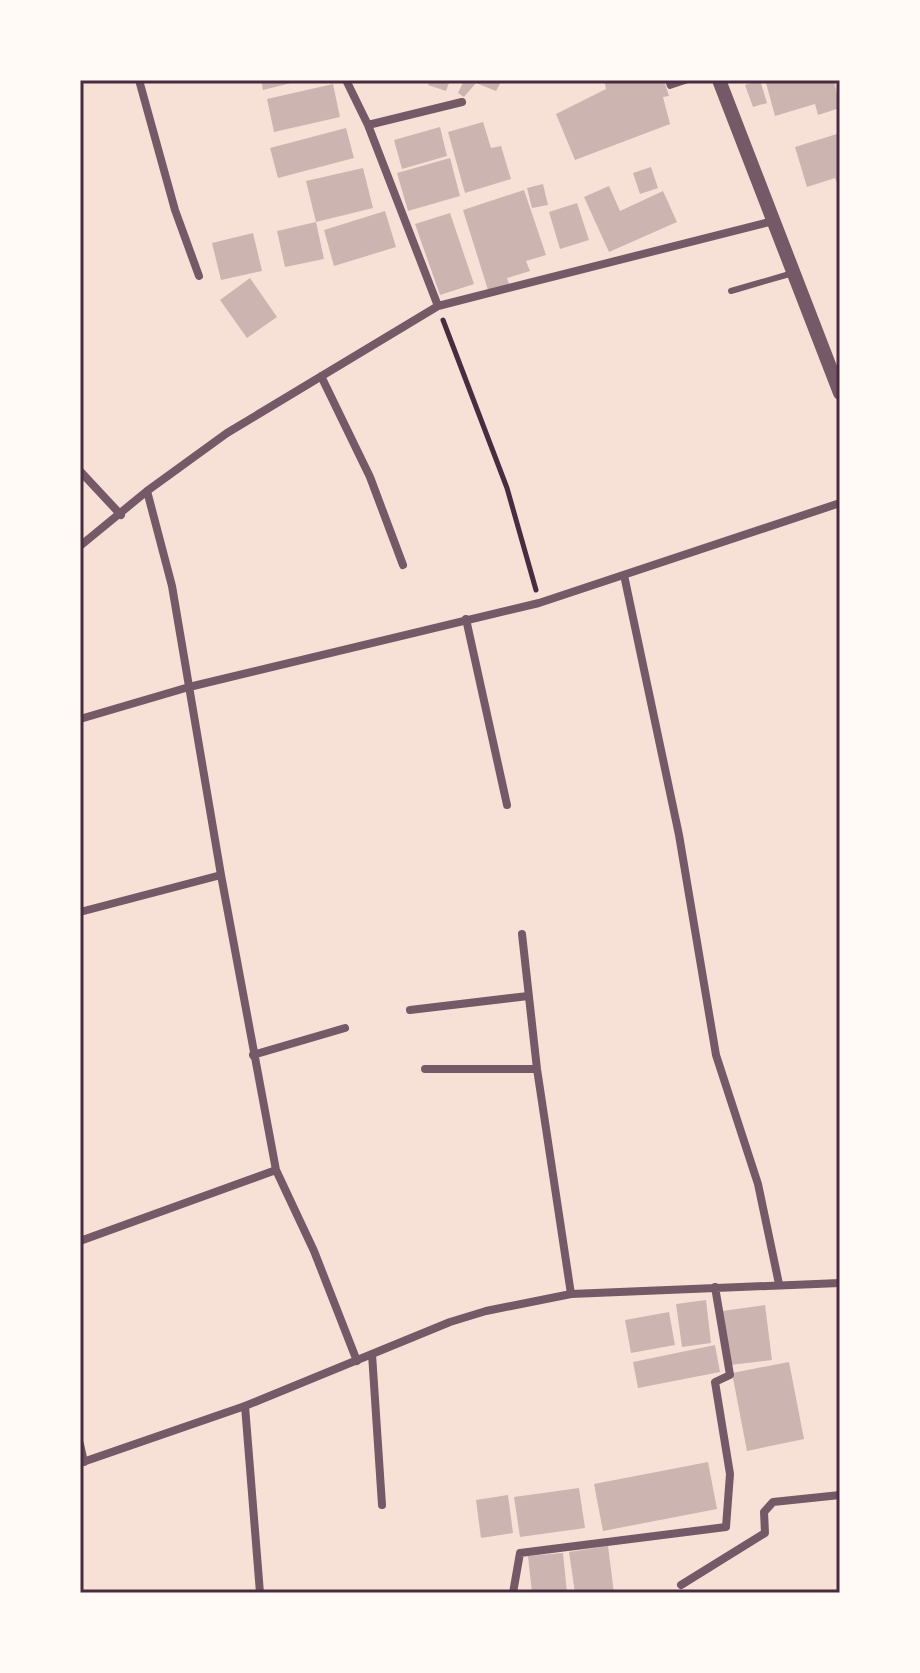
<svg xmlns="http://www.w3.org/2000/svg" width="920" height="1673" viewBox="0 0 920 1673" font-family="Roboto,sans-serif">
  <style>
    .building { fill: #ccb4b1 }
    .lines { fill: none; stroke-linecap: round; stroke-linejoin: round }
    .path { stroke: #4a2c40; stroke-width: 5 }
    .service { stroke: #755966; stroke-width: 6 }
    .minor { stroke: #755966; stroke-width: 8 }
    .tertiary { stroke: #755966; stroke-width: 14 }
    .neatline { fill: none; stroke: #4a2c40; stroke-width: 3 }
  </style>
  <rect width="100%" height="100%" fill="#f7e1d7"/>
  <path class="building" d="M 261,80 L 298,80 L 299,81 L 263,90 Z
    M 430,80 L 450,80 L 446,91 L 428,85 Z
    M 464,80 L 502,80 L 496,91 L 476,83 L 464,97 L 458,93 Z
    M 604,80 L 664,80 L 669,96 L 663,97 L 670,124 L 575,160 L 556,114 L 606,89 Z
    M 760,80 L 767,103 L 753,107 L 745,85 Z
    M 775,80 L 834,80 L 840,108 L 818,115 L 815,104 L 775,116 L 766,83 Z
    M 333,84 L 340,117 L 274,132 L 267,99 Z
    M 483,122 L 491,148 L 501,146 L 511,179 L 465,193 L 448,132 Z
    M 440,127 L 447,156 L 402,169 L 394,140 Z
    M 346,128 L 354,158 L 278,178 L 270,148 Z
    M 840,133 L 840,191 L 835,178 L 807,187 L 795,147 Z
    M 450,158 L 460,196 L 408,211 L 397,173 Z
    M 651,167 L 658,188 L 640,194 L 633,173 Z
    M 363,168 L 373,208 L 316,222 L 306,181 Z
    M 543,184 L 548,205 L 532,208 L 527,188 Z
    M 609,186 L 620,211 L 663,191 L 677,222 L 609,252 L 584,197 Z
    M 524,190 L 546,255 L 526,261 L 530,271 L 507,278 L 509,284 L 488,290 L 463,210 Z
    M 577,203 L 589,240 L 560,249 L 549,212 Z
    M 385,211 L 396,247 L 334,266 L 324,230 Z
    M 450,213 L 474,284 L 440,295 L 415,224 Z
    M 316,222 L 324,259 L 285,267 L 277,231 Z
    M 253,233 L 262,271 L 221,280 L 212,243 Z
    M 250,278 L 277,317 L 247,338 L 220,300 Z
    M 706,1300 L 711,1343 L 682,1347 L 676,1304 Z
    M 765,1305 L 772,1360 L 730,1365 L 722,1311 Z
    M 669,1312 L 675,1345 L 631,1353 L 625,1320 Z
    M 715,1345 L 720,1372 L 638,1388 L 633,1362 Z
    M 789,1362 L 804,1439 L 747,1451 L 732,1373 Z
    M 708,1462 L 717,1509 L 603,1531 L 594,1484 Z
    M 579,1488 L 585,1528 L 520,1537 L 514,1497 Z
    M 508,1495 L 513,1533 L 481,1538 L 476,1500 Z
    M 608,1546 L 614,1593 L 575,1593 L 569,1552 Z
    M 563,1553 L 567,1593 L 532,1593 L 528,1556 Z"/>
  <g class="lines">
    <path class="path" d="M 443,320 L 507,488 L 536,590"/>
    <path class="service" d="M 668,80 L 670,86 L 688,80
      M 731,291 L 793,273"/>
    <path class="minor" d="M 139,80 L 175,210 L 199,276
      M 346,80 L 368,125 L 438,306
      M 368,125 L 462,102
      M 321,376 L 370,477 L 403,565
      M 80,471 L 121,515
      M 147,491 L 172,586 L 221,875 L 276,1170 L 314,1251 L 357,1361
      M 80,546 L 147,491 L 227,433 L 438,306 L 773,221
      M 624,575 L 679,835 L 716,1055 L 758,1184 L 779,1284
      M 466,619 L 507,805
      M 80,719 L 189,687 L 539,603 L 840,503
      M 80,912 L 221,875
      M 522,934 L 537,1069 L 571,1294
      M 410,1010 L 528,996
      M 253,1055 L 345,1028
      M 425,1069 L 537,1069
      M 80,1241 L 276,1170
      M 372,1354 L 382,1505
      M 245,1406 L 260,1593
      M 80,1444 L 84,1462
      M 80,1463 L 245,1406 L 450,1322 L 486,1311 L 571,1294 L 840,1283
      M 681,1585 L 765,1533 L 764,1512 L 773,1502 L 840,1495
      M 513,1593 L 520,1553 L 726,1527 L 730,1474 L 715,1382 L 730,1375 L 715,1287"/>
    <path class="tertiary" d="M 719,80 L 840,393"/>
  </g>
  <rect width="920" height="1673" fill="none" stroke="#fffaf5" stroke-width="164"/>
  <rect x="82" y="82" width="756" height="1509" class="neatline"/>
</svg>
